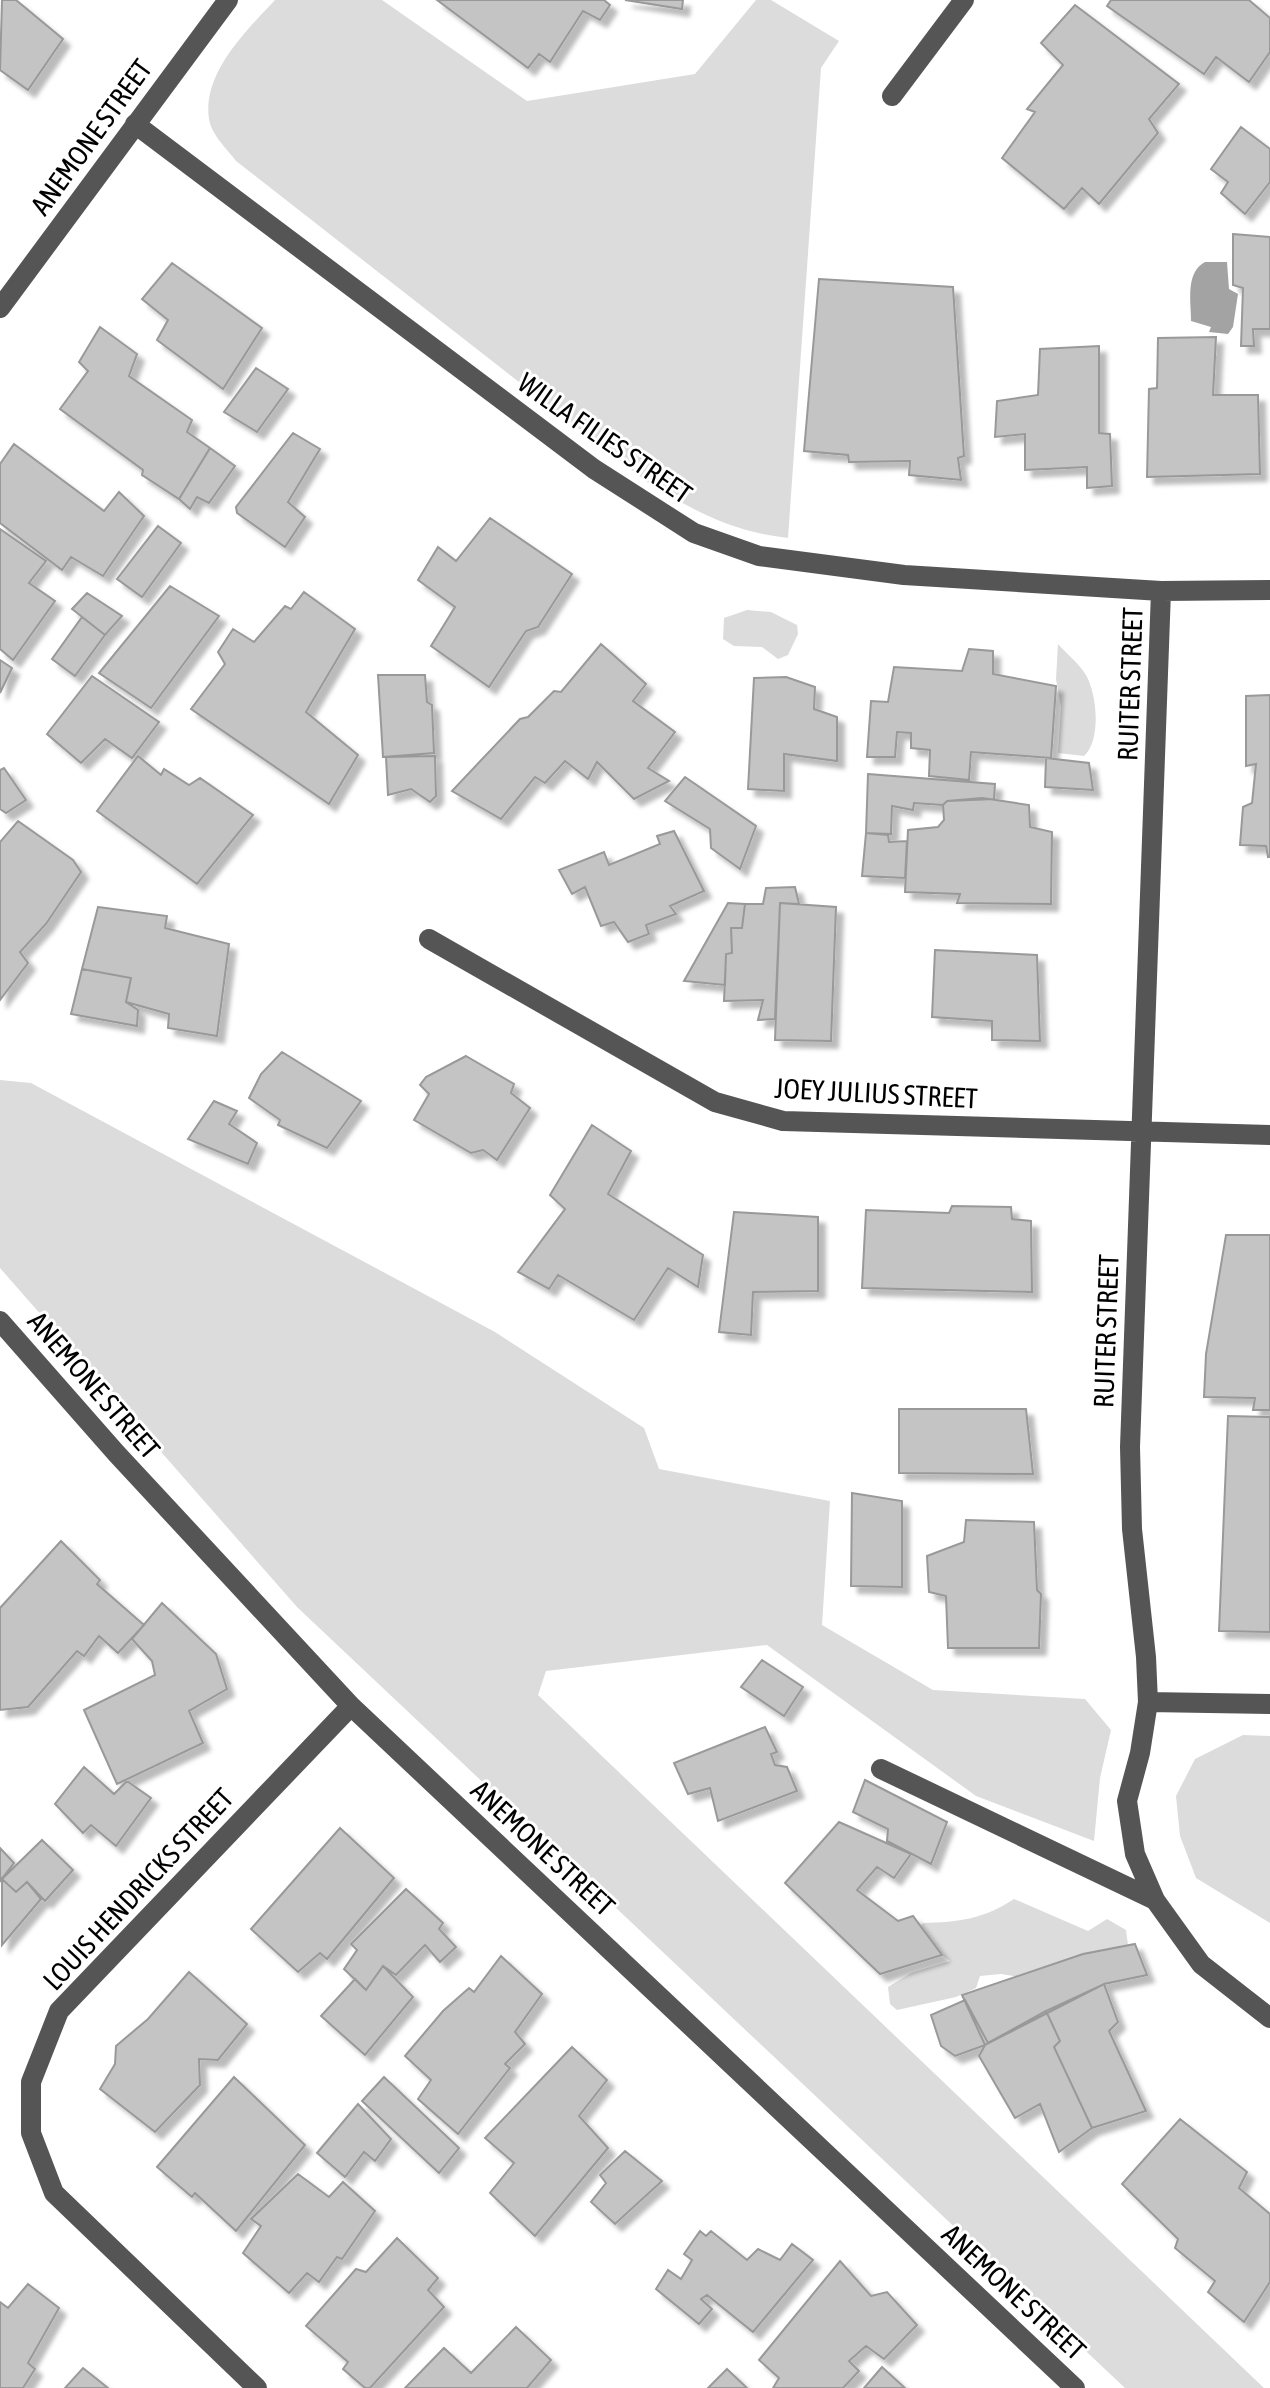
<svg xmlns="http://www.w3.org/2000/svg" width="1270" height="2388" viewBox="0 0 1270 2388" font-family="'Asap Condensed',sans-serif">
  <style>
    .green { fill: #dcdcdc }
    .water { fill: #a3a3a3 }
    .building { fill: #c4c4c4; stroke: #999; stroke-width: 2; filter: url(#shadow) }
    .lines { fill: none; stroke-linecap: round; stroke-linejoin: round }
    .minor { stroke: #555; stroke-width: 20 }
    .labels { text-anchor: middle; stroke-width: 6; stroke-linejoin: round; paint-order: stroke }
    .street-label { font-size: 28px; fill: #000; stroke: #fff }
  </style>
  <defs>
    <filter id="shadow"><feDropShadow dx="7" dy="7" stdDeviation="2" flood-color="#0004"/></filter>
  </defs>
  <rect width="100%" height="100%" fill="#fff"/>
  <path class="green" d="M 275,0 L 382,0 L 527,101 L 695,74 L 756,0 L 771,0 L 839,41 L 821,68 L 788,538 C 730,531 696,512 647,482 L 236,161 C 227,149 211,134 209,119 C 202,73 247,30 275,0 Z
    M 747,610 L 771,612 L 797,625 L 798,634 L 788,655 L 778,659 L 762,647 L 734,646 L 723,639 L 724,618 Z
    M 1058,644 C 1066,653 1077,662 1084,672 C 1097,690 1102,740 1084,756 L 1058,753 L 1061,707 L 1056,679 Z
    M 0,1080 L 31,1083 L 495,1332 L 644,1428 L 659,1469 L 830,1501 L 822,1625 L 933,1690 L 1085,1699 L 1111,1730 L 1100,1778 L 1094,1841 L 976,1796 L 767,1645 L 546,1671 L 538,1695 L 1264,2388 L 1125,2388 L 297,1607 L 0,1268 Z
    M 1243,1735 L 1270,1736 L 1270,1923 L 1196,1878 L 1180,1836 L 1176,1796 L 1195,1759 Z
    M 1014,1899 L 1088,1931 L 1107,1919 L 1126,1930 L 1128,1945 L 1123,1956 L 1082,1954 L 1020,1977 L 1001,1974 L 980,1976 L 976,1988 L 956,1997 L 897,2010 L 890,2004 L 888,1987 L 911,1973 L 950,1961 L 942,1955 L 921,1926 L 923,1923 C 959,1922 984,1919 1014,1899 Z"/>
  <path class="water" d="M 1205,262 L 1227,262 L 1229,289 L 1238,294 L 1233,327 L 1228,334 L 1209,332 L 1211,327 L 1191,321 C 1191,301 1185,273 1205,262 Z"/>
  <path class="building" d="M 2,0 L 16,0 L 63,39 L 28,90 L 0,70 Z
    M 437,0 L 604,0 L 610,5 L 600,20 L 583,11 L 550,62 L 539,54 L 528,68 Z
    M 625,0 L 683,0 L 682,9 Z
    M 1111,0 L 1249,0 L 1270,18 L 1270,52 L 1249,82 L 1216,57 L 1204,74 L 1107,6 Z
    M 1075,5 L 1179,84 L 1149,119 L 1158,133 L 1099,204 L 1082,188 L 1064,209 L 1002,158 L 1035,112 L 1027,109 L 1063,65 L 1041,43 Z
    M 1241,127 L 1270,149 L 1270,182 L 1245,214 L 1221,193 L 1228,182 L 1211,169 Z
    M 1233,234 L 1270,237 L 1270,329 L 1253,329 L 1254,346 L 1241,346 L 1243,288 L 1233,285 Z
    M 172,263 L 262,328 L 223,389 L 157,340 L 168,320 L 142,299 Z
    M 819,279 L 953,287 L 964,456 L 958,458 L 961,480 L 909,475 L 910,461 L 849,462 L 848,455 L 804,451 Z
    M 100,327 L 137,354 L 129,376 L 192,420 L 187,432 L 210,448 L 179,499 L 142,475 L 143,470 L 60,409 L 88,371 L 79,362 Z
    M 1216,337 L 1213,395 L 1258,395 L 1260,474 L 1147,477 L 1149,389 L 1157,388 L 1158,338 Z
    M 1099,346 L 1099,433 L 1110,434 L 1112,486 L 1087,488 L 1087,467 L 1025,470 L 1025,434 L 995,437 L 997,401 L 1038,395 L 1040,349 Z
    M 256,368 L 288,389 L 257,432 L 224,412 Z
    M 293,433 L 320,449 L 288,502 L 305,517 L 285,547 L 237,513 L 236,507 Z
    M 14,444 L 104,511 L 119,492 L 144,516 L 103,576 L 71,557 L 62,570 L 0,523 L 0,464 Z
    M 210,448 L 235,466 L 209,503 L 197,497 L 190,509 L 179,499 Z
    M 490,518 L 572,574 L 538,627 L 526,631 L 489,687 L 431,646 L 455,607 L 418,580 L 438,547 L 456,561 Z
    M 158,526 L 181,543 L 142,597 L 117,579 Z
    M 0,529 L 46,561 L 29,583 L 55,601 L 13,660 L 0,649 Z
    M 170,586 L 219,616 L 151,708 L 99,673 Z
    M 304,592 L 355,629 L 306,712 L 358,755 L 329,804 L 191,709 L 225,664 L 218,652 L 233,629 L 254,642 L 285,606 L 291,609 Z
    M 87,593 L 122,616 L 105,635 L 72,609 Z
    M 82,617 L 105,635 L 75,676 L 52,659 Z
    M 601,644 L 646,684 L 633,701 L 675,732 L 648,768 L 669,781 L 634,799 L 597,762 L 588,779 L 565,761 L 545,783 L 535,777 L 501,819 L 452,791 L 520,719 L 528,717 L 554,691 L 561,692 Z
    M 969,649 L 993,651 L 993,674 L 1056,686 L 1051,758 L 971,752 L 969,780 L 929,776 L 930,750 L 911,748 L 911,733 L 897,732 L 895,757 L 867,757 L 871,701 L 888,702 L 894,667 L 962,671 Z
    M 0,660 L 12,668 L 0,693 Z
    M 378,675 L 425,675 L 427,702 L 432,705 L 434,753 L 383,757 Z
    M 92,676 L 159,722 L 132,758 L 105,739 L 81,763 L 47,734 Z
    M 786,677 L 815,687 L 814,709 L 837,717 L 837,761 L 784,754 L 784,791 L 748,789 L 754,678 Z
    M 1270,695 L 1270,857 L 1268,857 L 1266,846 L 1240,845 L 1243,807 L 1252,803 L 1256,764 L 1246,766 L 1246,696 Z
    M 138,756 L 161,775 L 164,769 L 189,785 L 200,778 L 253,815 L 197,884 L 97,811 Z
    M 435,756 L 436,796 L 430,802 L 411,789 L 388,795 L 386,757 Z
    M 1046,758 L 1089,763 L 1093,790 L 1045,787 Z
    M 4,768 L 26,800 L 6,813 L 0,809 L 0,770 Z
    M 868,774 L 995,784 L 994,799 L 947,801 L 943,805 L 914,803 L 913,810 L 892,806 L 891,834 L 866,833 Z
    M 685,777 L 756,826 L 740,869 L 711,848 L 710,829 L 665,801 Z
    M 982,798 L 1029,805 L 1030,827 L 1052,832 L 1051,904 L 957,903 L 960,894 L 905,892 L 908,830 L 938,827 L 944,820 L 943,805 L 947,801 Z
    M 18,821 L 73,860 L 81,872 L 46,924 L 20,952 L 28,963 L 0,1000 L 0,842 Z
    M 674,831 L 704,891 L 670,906 L 676,914 L 646,925 L 649,934 L 628,942 L 614,922 L 601,926 L 585,887 L 572,894 L 559,870 L 604,852 L 609,865 L 660,844 L 657,836 Z
    M 866,833 L 888,835 L 889,842 L 907,841 L 905,878 L 862,876 Z
    M 795,887 L 799,904 L 780,903 L 775,1019 L 758,1020 L 763,1000 L 724,1001 L 726,954 L 732,953 L 731,928 L 742,928 L 745,904 L 763,904 L 766,888 Z
    M 728,903 L 745,904 L 742,928 L 731,928 L 732,953 L 726,954 L 725,985 L 684,981 Z
    M 780,903 L 836,907 L 831,1041 L 775,1040 Z
    M 98,907 L 167,916 L 165,928 L 229,944 L 217,1036 L 168,1028 L 169,1014 L 126,1002 L 131,978 L 82,969 Z
    M 935,950 L 1037,955 L 1040,1041 L 992,1040 L 992,1021 L 932,1017 Z
    M 82,969 L 131,978 L 126,1002 L 138,1010 L 137,1026 L 71,1014 Z
    M 282,1052 L 361,1101 L 327,1148 L 278,1125 L 280,1120 L 249,1098 L 261,1074 Z
    M 466,1056 L 514,1084 L 511,1093 L 530,1108 L 497,1160 L 483,1150 L 471,1153 L 414,1120 L 429,1094 L 420,1085 L 426,1077 Z
    M 214,1101 L 237,1111 L 229,1124 L 257,1143 L 248,1164 L 188,1139 Z
    M 592,1125 L 631,1151 L 608,1194 L 703,1255 L 698,1287 L 668,1268 L 634,1320 L 558,1275 L 549,1289 L 518,1272 L 565,1209 L 550,1195 Z
    M 952,1206 L 1011,1207 L 1012,1219 L 1031,1221 L 1032,1292 L 862,1288 L 866,1210 L 949,1213 Z
    M 734,1212 L 818,1217 L 818,1291 L 753,1292 L 751,1335 L 719,1332 Z
    M 1226,1235 L 1270,1235 L 1270,1410 L 1253,1410 L 1255,1398 L 1204,1397 L 1206,1354 Z
    M 899,1409 L 1026,1409 L 1033,1474 L 899,1473 Z
    M 1228,1416 L 1270,1417 L 1270,1632 L 1219,1631 Z
    M 852,1493 L 902,1501 L 902,1587 L 851,1586 Z
    M 966,1520 L 1034,1522 L 1037,1590 L 1041,1594 L 1039,1648 L 948,1648 L 946,1596 L 929,1592 L 927,1556 L 964,1542 Z
    M 61,1541 L 100,1580 L 97,1584 L 144,1625 L 118,1653 L 99,1636 L 84,1656 L 77,1651 L 28,1707 L 0,1710 L 0,1608 Z
    M 162,1603 L 216,1654 L 227,1689 L 189,1711 L 203,1743 L 117,1784 L 84,1710 L 155,1675 L 152,1661 L 132,1639 Z
    M 762,1660 L 803,1687 L 784,1716 L 741,1687 Z
    M 765,1727 L 777,1752 L 771,1754 L 775,1765 L 787,1767 L 797,1791 L 718,1821 L 710,1788 L 688,1794 L 674,1763 Z
    M 84,1767 L 114,1794 L 127,1781 L 151,1798 L 116,1846 L 91,1825 L 83,1833 L 55,1804 Z
    M 865,1780 L 947,1822 L 931,1864 L 887,1841 L 888,1829 L 853,1812 Z
    M 839,1822 L 911,1854 L 894,1878 L 877,1867 L 857,1890 L 898,1921 L 913,1916 L 942,1955 L 880,1974 L 785,1883 Z
    M 340,1828 L 394,1878 L 327,1959 L 320,1953 L 298,1972 L 251,1929 Z
    M 42,1840 L 73,1870 L 45,1901 L 27,1882 L 16,1892 L 2,1879 Z
    M 0,1848 L 14,1863 L 0,1881 Z
    M 2,1879 L 16,1892 L 27,1882 L 41,1899 L 2,1945 Z
    M 406,1889 L 443,1923 L 439,1929 L 456,1947 L 440,1962 L 425,1945 L 396,1975 L 383,1966 L 366,1990 L 344,1969 L 357,1950 L 351,1944 Z
    M 1135,1944 L 1147,1975 L 1104,1984 L 985,2045 L 962,1995 L 1083,1954 Z
    M 501,1956 L 542,1994 L 515,2032 L 525,2044 L 505,2064 L 510,2068 L 458,2134 L 418,2099 L 431,2080 L 405,2056 L 443,2011 L 469,1988 L 474,1992 Z
    M 383,1966 L 413,1997 L 365,2055 L 321,2016 L 355,1979 L 366,1990 Z
    M 189,1972 L 247,2024 L 218,2060 L 199,2059 L 200,2085 L 155,2132 L 100,2089 L 115,2064 L 116,2046 L 148,2019 Z
    M 1104,1984 L 1118,2022 L 1109,2031 L 1146,2111 L 1092,2128 L 1054,2047 L 1060,2041 L 1046,2011 Z
    M 965,2000 L 988,2043 L 1046,2011 L 1060,2041 L 1054,2047 L 1092,2128 L 1059,2152 L 1040,2104 L 1015,2118 L 979,2056 L 985,2045 L 955,2056 L 941,2046 L 931,2015 Z
    M 572,2047 L 607,2080 L 579,2116 L 608,2148 L 535,2236 L 490,2193 L 514,2163 L 485,2138 Z
    M 234,2077 L 305,2145 L 236,2231 L 195,2193 L 192,2197 L 157,2167 Z
    M 384,2077 L 459,2148 L 439,2173 L 362,2101 Z
    M 358,2104 L 391,2139 L 375,2161 L 364,2152 L 345,2177 L 317,2153 Z
    M 1180,2119 L 1247,2172 L 1239,2188 L 1270,2214 L 1270,2282 L 1244,2322 L 1208,2292 L 1215,2281 L 1175,2248 L 1178,2239 L 1122,2184 Z
    M 625,2151 L 662,2181 L 615,2224 L 591,2202 L 606,2183 L 600,2175 Z
    M 298,2174 L 329,2197 L 343,2182 L 375,2211 L 342,2259 L 337,2257 L 319,2282 L 307,2273 L 289,2293 L 243,2253 L 261,2226 L 251,2219 Z
    M 700,2231 L 706,2236 L 711,2231 L 747,2260 L 758,2249 L 780,2260 L 792,2244 L 813,2260 L 753,2332 L 707,2295 L 701,2299 L 712,2309 L 699,2324 L 656,2289 L 668,2270 L 681,2279 L 692,2260 L 684,2254 Z
    M 397,2238 L 438,2278 L 428,2290 L 444,2307 L 370,2388 L 365,2388 L 343,2369 L 348,2362 L 306,2326 L 356,2269 L 366,2272 Z
    M 840,2261 L 871,2296 L 887,2292 L 917,2325 L 884,2359 L 866,2346 L 849,2361 L 859,2371 L 843,2388 L 773,2388 L 779,2378 L 759,2360 Z
    M 28,2284 L 59,2308 L 28,2363 L 35,2369 L 23,2388 L 0,2388 L 0,2302 L 8,2308 Z
    M 516,2327 L 551,2360 L 527,2388 L 405,2388 L 444,2348 L 471,2373 Z
    M 882,2367 L 905,2388 L 864,2388 Z
    M 83,2368 L 108,2388 L 65,2388 Z
    M 727,2369 L 747,2388 L 708,2388 Z"/>
  <g class="lines">
    <path class="minor" d="M 892,96 L 964,0
      M 135,124 L 594,469 L 694,533 L 759,556 L 904,575 L 1161,591 L 1270,590
      M 0,308 L 228,0
      M 1161,591 L 1130,1447 L 1132,1529 L 1146,1657 L 1148,1702 L 1140,1753 L 1127,1801 L 1135,1854 L 1155,1900 L 1201,1964 L 1270,2018
      M 429,939 L 715,1102 L 783,1121 L 1270,1135
      M 0,1321 L 116,1453 L 351,1706 L 1075,2388
      M 1148,1702 L 1270,1704
      M 881,1769 L 1155,1900
      M 257,2388 L 54,2193 L 31,2133 L 31,2082 L 59,2011 L 351,1706"/>
  </g>
  <g class="labels">
    <g class="street-label">
      <text transform="translate(91 137) rotate(-54)" y="10">ANEMONE STREET</text>
      <text transform="translate(605 438) rotate(35)" y="10">WILLA FILIES STREET</text>
      <text transform="translate(1130 684) rotate(-88)" y="10">RUITER STREET</text>
      <text transform="translate(876 1093) rotate(3)" y="10">JOEY JULIUS STREET</text>
      <text transform="translate(1106 1331) rotate(-88)" y="10">RUITER STREET</text>
      <text transform="translate(94 1385) rotate(49)" y="10">ANEMONE STREET</text>
      <text transform="translate(543 1848) rotate(43)" y="10">ANEMONE STREET</text>
      <text transform="translate(138 1889) rotate(-47)" y="10">LOUIS HENDRICKS STREET</text>
      <text transform="translate(1014 2292) rotate(43)" y="10">ANEMONE STREET</text>
    </g>
  </g>
</svg>
